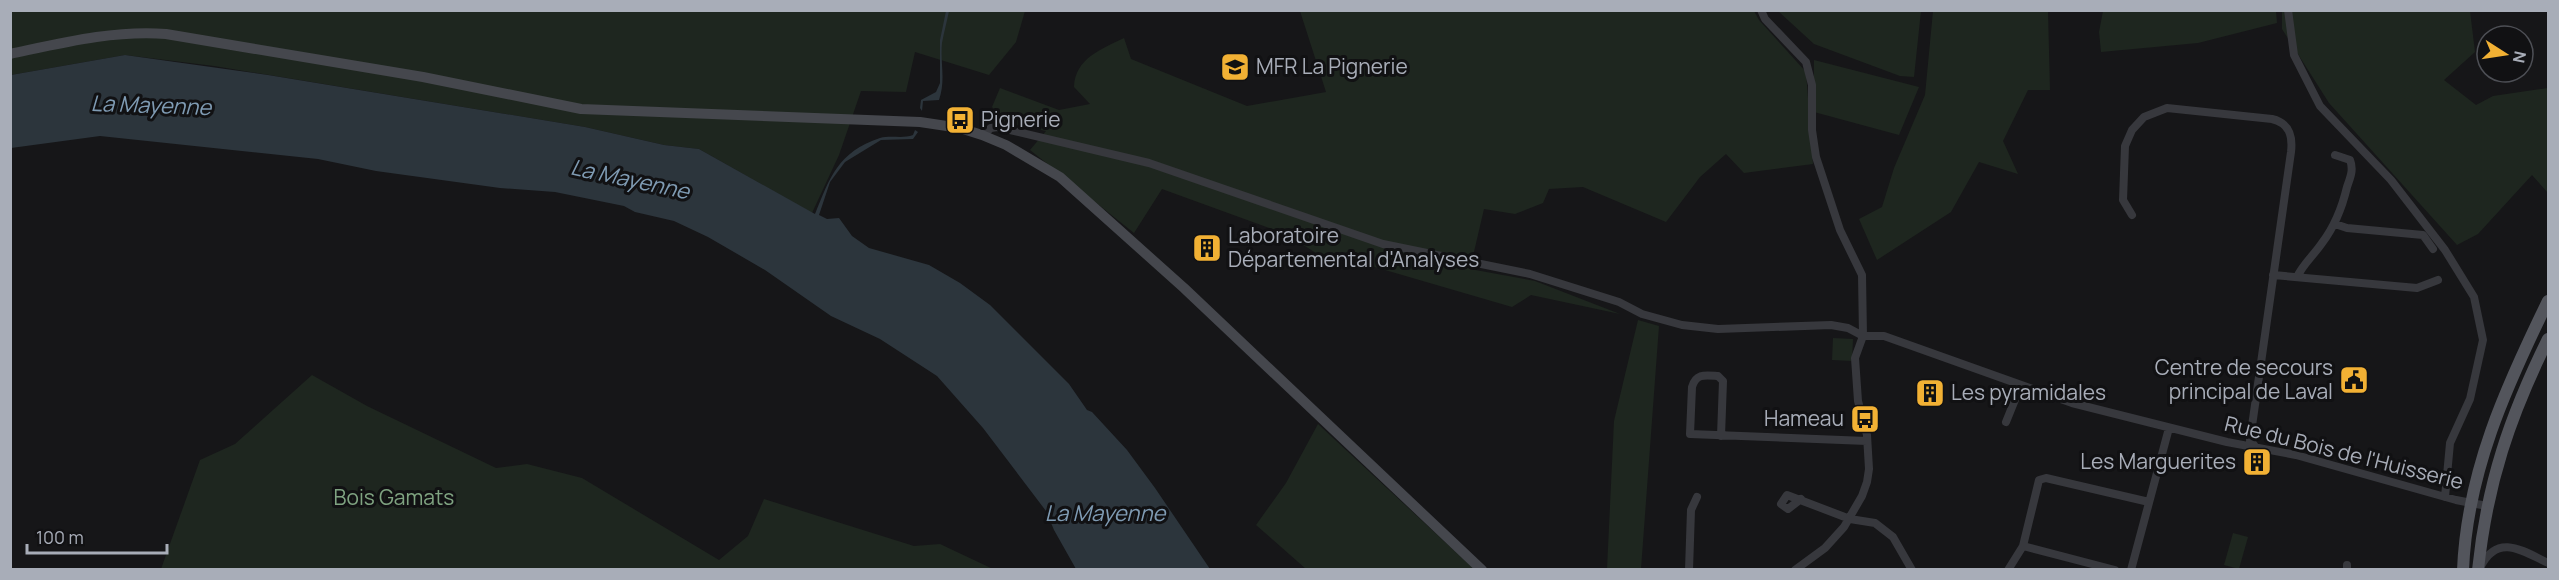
<svg xmlns="http://www.w3.org/2000/svg" width="2559" height="580" viewBox="0 0 2559 580" font-family="Manrope,sans-serif">
  <style>
    .green { fill: #1e261f }
    .water { fill: #2c353c }
    .lines { fill: none; stroke-linecap: round; stroke-linejoin: round }
    .minor { stroke: #37383d; stroke-width: 8 }
    .secondary { stroke: #45474d; stroke-width: 10 }
    .primary { stroke: #53555c; stroke-width: 12 }
    .labels { text-anchor: middle; stroke-width: 6; stroke-linejoin: round; paint-order: stroke }
    .poi-label { font-size: 21px; fill: #a8adb8; stroke: #111113; text-anchor: start }
    .street-label { font-size: 21px; fill: #a8adb8; stroke: #111113 }
    .park-label { font-size: 21px; fill: #7fa381; stroke: #111113 }
    .water-label { font-size: 22px; font-style: italic; fill: #7f9bb3; stroke: #111113 }
  </style>
  <rect width="100%" height="100%" fill="#161618"/>
  <path class="green" d="M 11,11 L 1025,11 L 1016,42 L 989,75 L 915,52 L 906,92 L 861,91 L 839,155 L 812,213 L 699,149 L 664,145 L 585,127 L 214,66 L 125,55 L 11,75 Z
    M 1300,11 L 1754,11 L 1759,20 L 1806,72 L 1813,164 L 1744,173 L 1726,154 L 1700,177 L 1666,222 L 1583,187 L 1549,189 L 1543,203 L 1515,214 L 1484,209 L 1470,269 L 1535,281 L 1620,314 L 1531,295 L 1512,307 L 1337,256 L 1330,262 L 1286,234 L 1162,189 L 1134,233 L 1030,150 L 1046,131 L 1006,123 L 992,107 L 1000,88 L 1059,110 L 1090,104 L 1074,87 C 1075,58 1102,49 1124,38 L 1131,59 L 1247,106 L 1326,92 Z
    M 1778,11 L 1921,11 L 1914,77 L 1900,76 L 1814,44 Z
    M 1933,11 L 2048,11 L 2050,90 L 2028,90 L 2003,141 L 2018,174 L 1979,162 L 1951,212 L 1877,260 L 1859,219 L 1882,207 L 1894,168 L 1925,95 Z
    M 2103,11 L 2276,11 L 2277,23 L 2198,43 L 2101,52 L 2099,32 Z
    M 2282,11 L 2470,11 L 2475,52 L 2444,80 L 2476,105 L 2493,96 L 2548,88 L 2548,193 L 2532,175 L 2478,234 L 2457,245 L 2329,103 L 2282,29 Z
    M 1814,60 L 1919,87 L 1899,135 L 1814,112 Z
    M 1638,320 L 1659,326 L 1641,569 L 1607,569 L 1614,421 Z
    M 1833,338 L 1853,339 L 1852,361 L 1832,360 Z
    M 312,375 L 367,406 L 496,468 L 527,464 L 582,478 L 719,560 L 748,536 L 764,499 L 914,546 L 940,544 L 993,569 L 161,569 L 200,460 L 235,444 Z
    M 1318,424 L 1474,569 L 1306,569 L 1256,525 L 1286,483 Z
    M 2233,533 L 2248,537 L 2239,569 L 2224,565 Z"/>
  <path class="water" d="M 946,11 L 949,11 C 947,21 944,32 942,43 C 940,64 946,79 939,100 L 923,101 L 922,111 L 920,108 L 921,100 L 936,92 L 940,83 L 940,40 Z
    M 125,55 L 268,75 L 585,127 L 664,145 L 699,149 L 815,214 C 830,177 838,152 880,138 C 891,135 903,139 913,135 L 915,130 L 918,132 L 913,139 L 881,140 L 845,162 L 830,182 L 819,215 L 827,219 L 839,218 L 852,236 L 869,248 L 929,265 L 960,283 L 990,305 L 1069,384 L 1087,410 L 1092,412 L 1127,450 L 1155,488 L 1210,569 L 1076,569 L 1054,530 L 1046,511 L 983,428 L 937,376 L 880,339 L 831,316 L 765,270 L 708,237 L 674,221 L 635,212 L 624,206 L 555,192 L 500,188 L 376,171 L 318,159 L 100,136 L 11,148 L 11,75 Z"/>
  <g class="lines">
    <path class="minor" d="M 1761,10 L 1765,19 L 1806,62 L 1812,85 L 1812,130 L 1816,157 L 1840,230 L 1862,275 L 1863,336 L 1855,358 L 1858,401 L 1867,435 L 1869,469 L 1867,482 L 1862,496 L 1844,527 L 1825,548 L 1795,570
      M 2288,10 L 2294,55 L 2320,106 L 2391,180 L 2445,250 L 2474,297 L 2483,340 L 2470,399 L 2450,443 L 2445,497
      M 982,135 L 991,128 L 997,127 L 1149,163 L 1383,244 L 1530,274 L 1619,302 L 1642,314 L 1682,325 L 1718,329 L 1831,325 L 1848,328 L 1863,336 L 1884,336 L 2072,403 L 2227,442 L 2296,455 L 2456,500 L 2487,506
      M 2132,215 L 2123,200 L 2125,146 L 2132,130 L 2144,117 L 2167,108 L 2272,119 C 2289,123 2293,135 2291,152 L 2250,440 L 2254,445
      M 2335,224 L 2347,228 L 2423,235 L 2433,249
      M 2273,275 L 2417,288 L 2438,280
      M 2297,277 C 2303,264 2314,255 2322,243 C 2335,226 2342,208 2347,187 C 2350,178 2354,170 2350,160 L 2335,155
      M 2006,422 L 2021,385
      M 1721,436 L 1723,381 L 1718,376 C 1705,375 1696,373 1692,387 L 1690,434 L 1867,441
      M 1801,499 L 1788,509 L 1781,504 L 1787,495 L 1850,519 L 1875,523 L 1893,537 L 1912,570
      M 2023,546 L 2115,570
      M 2481,566 C 2498,533 2523,551 2548,563
      M 1689,570 L 1691,510 L 1697,497
      M 2008,570 L 2023,546 L 2039,480 L 2046,478 L 2149,502
      M 2131,570 L 2169,428
      M 2347,570 L 2347,565"/>
    <path class="secondary" d="M 10,54 C 62,43 113,30 166,34 L 423,77 L 581,109 L 920,122 L 960,128 L 982,135 L 1006,145 L 1060,177 L 1184,288 L 1482,570"/>
    <path class="primary" d="M 2463,570 C 2467,472 2506,387 2548,301
      M 2478,570 C 2487,483 2510,416 2548,339"/>
  </g>
  <defs>
    <g id="university-square" transform="scale(1.5)"><rect x="-9" y="-9" width="18" height="18" rx="4" fill="#f2b134" stroke="#111113"/><path d="M0-5L7-2L0 1L-7-2ZM-4 1L0 2.5L4 1V4Q0 6-4 4Z" fill="#111"/></g>
    <g id="bus-square" transform="scale(1.5)"><rect x="-9" y="-9" width="18" height="18" rx="4" fill="#f2b134" stroke="#111113"/><path d="M-5-6H5V4H4V6H2V4H-2V6H-4V4H-5ZM-3.5-4V0h7V-4ZM-3.5 1.2v1.5H-2V1.2ZM2 1.2v1.5H3.5V1.2Z" fill="#111"/></g>
    <g id="building-square" transform="scale(1.5)"><rect x="-9" y="-9" width="18" height="18" rx="4" fill="#f2b134" stroke="#111113"/><path d="M-4-6H4V6H1V3H-1V6H-4ZM-2.5-4.3h1.7v1.8h-1.7ZM.8-4.3h1.7v1.8H.8ZM-2.5-1h1.7V.8h-1.7ZM.8-1h1.7V.8H.8Z" fill="#111"/></g>
    <g id="civic-square" transform="scale(1.5)"><rect x="-9" y="-9" width="18" height="18" rx="4" fill="#f2b134" stroke="#111113"/><path d="M-.6-6.5H3V-4.5H.6V-3L4-1V1h2V6H-6V1h2V-1L-.6-3ZM-1.2 2.5V6h2.4V2.5Z" fill="#111"/></g>
  </defs>
  <g fill-rule="evenodd">
    <use href="#university-square" x="1235" y="67"/>
    <use href="#bus-square" x="960" y="120"/>
    <use href="#building-square" x="1207" y="248"/>
    <use href="#civic-square" x="2354" y="380"/>
    <use href="#building-square" x="1930" y="393"/>
    <use href="#bus-square" x="1865" y="419"/>
    <use href="#building-square" x="2257" y="462"/>
  </g>
  <g class="labels">
    <g class="poi-label">
      <text x="1256" y="74">MFR La Pignerie</text>
      <text x="981" y="127">Pignerie</text>
      <text x="1228" y="243">Laboratoire<tspan x="1228" dy="24">Départemental d'Analyses</tspan></text>
      <text x="2333" y="375" text-anchor="end">Centre de secours<tspan x="2333" dy="24">principal de Laval</tspan></text>
      <text x="1951" y="400">Les pyramidales</text>
      <text x="1844" y="426" text-anchor="end">Hameau</text>
      <text x="2236" y="469" text-anchor="end">Les Marguerites</text>
    </g>
    <g class="street-label">
      <text transform="translate(2344 453) rotate(14)" y="7">Rue du Bois de l'Huisserie</text>
    </g>
    <g class="park-label">
      <text x="394" y="505">Bois Gamats</text>
    </g>
    <g class="water-label">
      <text transform="translate(151 105) rotate(2)" y="8">La Mayenne</text>
      <text transform="translate(630 179) rotate(12)" y="8">La Mayenne</text>
      <text x="1105" y="521">La Mayenne</text>
    </g>
  </g>
  <rect width="2559" height="580" fill="none" stroke="#a8adb8" stroke-width="24"/>
  <g transform="translate(2505 54) rotate(102)"><circle r="28" fill="#111113" stroke="#4d4f55" stroke-width="1.5"/>
  <path d="M0-4.5L10 22L0 15L-10 22Z" fill="#f2b134"/>
  <text y="-9" font-size="16" font-weight="bold" text-anchor="middle" fill="#a8adb8">N</text>
  </g>
  <path d="M27 544v9h140v-9" fill="none" stroke="#a8adb8" stroke-width="3"/>
  <text x="36" y="544" font-size="18" fill="#a8adb8" stroke="#111113" stroke-width="4.5" paint-order="stroke">100 m</text>
</svg>
